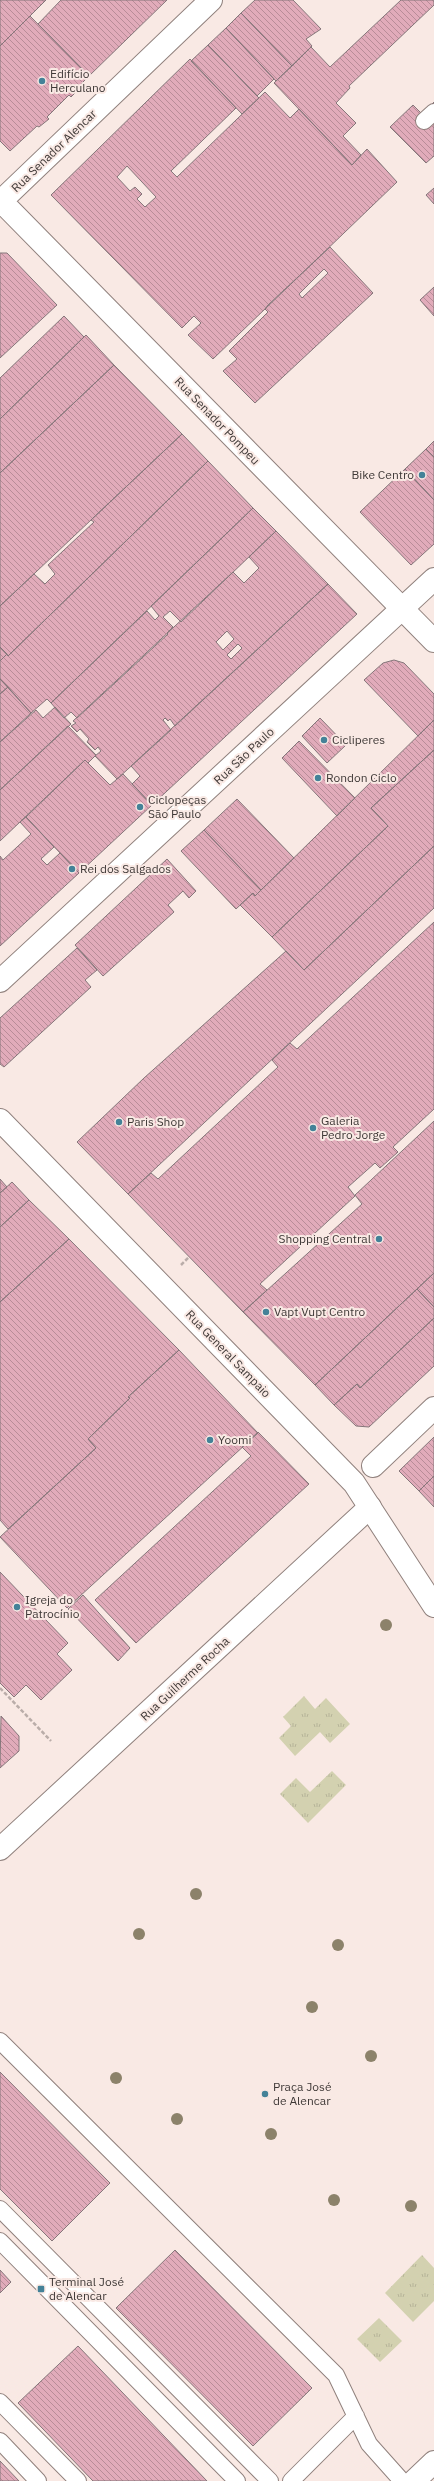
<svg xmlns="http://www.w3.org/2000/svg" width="434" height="2481" viewBox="0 0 434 2481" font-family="'IBM Plex Sans',sans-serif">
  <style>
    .grass { fill: url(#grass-tufts) }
    .building { fill: url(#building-back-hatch); stroke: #85767a; fill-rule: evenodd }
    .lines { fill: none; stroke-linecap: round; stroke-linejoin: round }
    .service-casing { stroke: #90817d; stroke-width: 18 }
    .pedestrian-casing { stroke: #90817d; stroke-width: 24 }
    .minor-casing { stroke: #90817d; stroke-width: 24 }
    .secondary-casing { stroke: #90817d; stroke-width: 24 }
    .path { stroke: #baada9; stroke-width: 2.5; stroke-dasharray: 4 2; stroke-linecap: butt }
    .service { stroke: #fff; stroke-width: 16 }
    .pedestrian { stroke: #fff; stroke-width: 22 }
    .minor { stroke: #fff; stroke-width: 22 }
    .secondary { stroke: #fff; stroke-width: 22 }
    .tree { fill: #8c826a }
    .poi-dot { fill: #448298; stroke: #f9e9e4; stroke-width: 1.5 }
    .labels { text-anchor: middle; stroke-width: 4; stroke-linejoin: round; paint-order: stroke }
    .poi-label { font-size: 12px; fill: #3f3937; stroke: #f9e9e4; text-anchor: start }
    .street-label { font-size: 12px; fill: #3f3937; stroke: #f9e9e4 }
  </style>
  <defs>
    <pattern id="grass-tufts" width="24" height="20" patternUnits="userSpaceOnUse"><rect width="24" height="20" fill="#d3d1b0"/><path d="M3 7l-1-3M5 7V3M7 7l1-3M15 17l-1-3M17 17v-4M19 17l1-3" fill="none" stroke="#b6b498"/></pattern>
    <pattern id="building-back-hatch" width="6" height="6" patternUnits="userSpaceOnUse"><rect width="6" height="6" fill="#e1abba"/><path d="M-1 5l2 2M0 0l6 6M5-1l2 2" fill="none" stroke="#b88c98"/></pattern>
  </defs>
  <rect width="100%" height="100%" fill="#f9e9e4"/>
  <path class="grass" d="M 304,1696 L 315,1709 L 326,1698 L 350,1724 L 330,1743 L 320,1732 L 295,1756 L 279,1738 L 291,1726 L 283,1717 Z
    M 332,1771 L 346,1785 L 308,1823 L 280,1794 L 296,1778 L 310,1792 Z
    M 422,2255 L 434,2268 L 434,2301 L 413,2322 L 385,2293 Z
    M 379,2318 L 402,2341 L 380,2362 L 357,2339 Z"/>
  <path class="building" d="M 0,0 L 46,0 L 0,46 Z
    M 61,0 L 167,0 L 89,76 L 38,24 Z
    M 255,0 L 293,0 L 321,29 L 306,39 L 312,46 L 292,66 L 241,13 Z
    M 401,0 L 434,0 L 434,5 L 349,86 L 350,88 L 336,103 L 356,123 L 343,136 L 361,155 L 352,165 L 274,83 L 311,47 L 330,67 Z
    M 241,13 L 292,66 L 276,81 L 226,28 Z
    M 30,16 L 89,76 L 78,87 L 80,88 L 71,97 L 69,95 L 47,117 L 49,119 L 39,127 L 37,126 L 10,151 L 0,141 L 0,46 Z
    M 226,28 L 274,79 L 257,96 L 208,45 Z
    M 208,45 L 259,98 L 242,114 L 191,61 Z
    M 190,59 L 236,108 L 171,171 L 177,177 L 265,92 L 290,118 L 299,109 L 352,165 L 367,149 L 397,182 L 213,359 L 188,335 L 201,323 L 194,316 L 182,328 L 51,195 ZM 127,166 L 156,197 L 145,207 L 137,199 L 142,194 L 135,187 L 130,191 L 117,177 Z
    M 434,102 L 434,156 L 426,163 L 390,127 L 413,105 L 422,114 Z
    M 434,188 L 434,204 L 426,195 Z
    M 330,247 L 373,293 L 255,403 L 223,371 L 237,359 L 229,351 L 268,312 L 265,309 L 268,305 ZM 324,269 L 328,273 L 302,298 L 299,294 Z
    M 0,253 L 7,253 L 57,305 L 0,358 Z
    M 434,287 L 434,316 L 420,300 Z
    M 64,316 L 84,337 L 0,419 L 0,378 Z
    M 86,335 L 114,365 L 0,473 L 0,419 Z
    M 114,365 L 182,434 L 0,606 L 0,473 Z
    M 182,434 L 208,461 L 8,656 L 0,647 L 0,606 L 34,574 L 45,584 L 55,574 L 48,565 L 94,522 L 91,520 Z
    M 434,441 L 434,457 L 426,449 Z
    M 426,449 L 434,457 L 434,500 L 405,469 Z
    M 208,461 L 253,508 L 51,703 L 47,699 L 31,713 L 0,679 L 0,661 L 7,654 L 8,656 Z
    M 405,469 L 434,500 L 434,544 L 411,565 L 360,512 Z
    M 253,508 L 276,531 L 181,622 L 170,611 L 163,617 L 173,627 L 167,633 L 168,634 L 77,718 L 71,712 L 64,718 L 51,703 L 147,611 L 155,620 L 159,616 L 151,606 Z
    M 276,531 L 328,584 L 175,726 L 170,719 L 168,721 L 165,718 L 163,720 L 171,730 L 117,779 L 95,756 L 101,751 L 98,747 L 95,750 L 87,742 L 89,739 L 80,729 L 77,732 L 71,726 L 76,723 L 73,721 L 233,572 L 244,583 L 259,568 L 249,557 ZM 227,631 L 234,639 L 223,650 L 216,642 ZM 238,644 L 242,648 L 231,659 L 227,655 Z
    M 328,584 L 357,614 L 152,805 L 132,784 L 140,776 L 131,766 Z
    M 0,647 L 7,654 L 0,661 Z
    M 394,660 L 404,663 L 434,694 L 434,720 L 418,736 L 364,680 L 383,663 Z
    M 0,679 L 8,687 L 0,694 Z
    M 8,687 L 31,713 L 0,742 L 0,694 Z
    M 55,707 L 71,724 L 0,790 L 0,742 L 36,710 L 43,718 Z
    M 320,718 L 346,745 L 327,763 L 302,736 Z
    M 434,720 L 434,750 L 371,808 L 388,826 L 272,937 L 240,905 L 253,893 L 255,896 Z
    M 68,726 L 96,755 L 88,763 L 85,760 L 0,841 L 0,790 Z
    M 299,741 L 355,798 L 337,816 L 282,758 Z
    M 434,750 L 434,846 L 304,970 L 272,937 L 388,826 L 371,808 Z
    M 85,760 L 110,785 L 123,774 L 152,805 L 79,873 L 26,817 Z
    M 237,799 L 294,858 L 261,890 L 204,830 Z
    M 26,817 L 54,847 L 41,859 L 47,865 L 60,853 L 79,873 L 0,946 L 0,856 L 3,860 L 31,834 L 20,822 Z
    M 204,830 L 261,890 L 255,896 L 253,893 L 236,909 L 181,851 Z
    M 434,846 L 434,908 L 128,1194 L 77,1142 L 144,1078 L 286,951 L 304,970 Z
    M 167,859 L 196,891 L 189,898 L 183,891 L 168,905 L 174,912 L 103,976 L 75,945 Z
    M 434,922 L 434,1109 L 393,1147 L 398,1152 L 380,1168 L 375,1163 L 348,1187 L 355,1196 L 260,1284 L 267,1290 L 243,1312 L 128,1194 L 151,1173 L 158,1179 L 278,1067 L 272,1060 L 290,1043 L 297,1049 Z
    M 77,948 L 97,970 L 85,980 L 91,987 L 4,1067 L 0,1064 L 0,1018 Z
    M 434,1121 L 434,1273 L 315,1385 L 243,1312 L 362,1204 L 355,1195 Z
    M 0,1179 L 7,1187 L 0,1193 Z
    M 12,1182 L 29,1200 L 0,1227 L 0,1193 Z
    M 29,1200 L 69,1239 L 0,1302 L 0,1227 Z
    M 69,1239 L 179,1350 L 128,1397 L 130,1398 L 88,1439 L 96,1448 L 8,1529 L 0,1520 L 0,1302 Z
    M 434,1273 L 434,1307 L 417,1289 Z
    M 417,1289 L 434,1307 L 434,1318 L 360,1388 L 357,1384 L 334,1405 L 315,1385 Z
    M 434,1318 L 434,1366 L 369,1427 L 356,1426 L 334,1405 L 357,1384 L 360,1388 Z
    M 179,1350 L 258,1433 L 67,1608 L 0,1537 L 96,1448 L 88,1439 L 130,1398 L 128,1397 Z
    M 258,1432 L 309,1484 L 136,1643 L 95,1600 L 251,1456 L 242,1447 Z
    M 434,1437 L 434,1476 L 419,1491 L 399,1471 Z
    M 434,1476 L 434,1507 L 419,1491 Z
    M 0,1572 L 68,1643 L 57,1654 L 72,1670 L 41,1700 L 26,1685 L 14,1697 L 0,1683 Z
    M 83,1595 L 130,1648 L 118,1661 L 68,1609 Z
    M 1,1716 L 19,1736 L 19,1751 L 0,1768 Z
    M 0,2072 L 110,2183 L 52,2241 L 0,2189 Z
    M 175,2250 L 312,2388 L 253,2446 L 116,2308 Z
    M 0,2270 L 11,2282 L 0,2293 Z
    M 78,2346 L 207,2481 L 93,2481 L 18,2403 Z
    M 0,2461 L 19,2481 L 0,2481 Z"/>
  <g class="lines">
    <g class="service-casing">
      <path id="service" d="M 424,121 L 434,112
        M 0,2041 L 336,2375 L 369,2444 L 402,2481
        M 0,2209 L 270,2481
        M 0,2241 L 237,2481
        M 0,2402 L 78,2481
        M 0,2441 L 38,2481
        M 291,2481 L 356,2416"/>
    </g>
    <g class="pedestrian-casing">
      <path id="pedestrian" d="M 373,1466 L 434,1408"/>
    </g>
    <g class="minor-casing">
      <path id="minor" d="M 0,200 L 434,641
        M 0,202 L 211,0
        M 0,1849 L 370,1507
        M 414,2481 L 434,2462"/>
    </g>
    <g class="secondary-casing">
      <path id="secondary" d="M 0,981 L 434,579
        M 0,1120 L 354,1483 L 434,1606"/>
    </g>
    <path class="path" d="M 181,1265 L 189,1257
      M 0,1688 L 51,1741"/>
    <use href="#service" class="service"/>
    <use href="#pedestrian" class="pedestrian"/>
    <use href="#minor" class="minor"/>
    <use href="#secondary" class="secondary"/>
  </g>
  <g class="tree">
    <circle cx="386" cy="1625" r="6"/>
    <circle cx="196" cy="1894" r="6"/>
    <circle cx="139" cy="1934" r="6"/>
    <circle cx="338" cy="1945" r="6"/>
    <circle cx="312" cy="2007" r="6"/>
    <circle cx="371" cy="2056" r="6"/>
    <circle cx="116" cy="2078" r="6"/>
    <circle cx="177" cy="2119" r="6"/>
    <circle cx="271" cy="2134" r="6"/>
    <circle cx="334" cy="2200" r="6"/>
    <circle cx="411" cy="2206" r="6"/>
  </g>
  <g class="poi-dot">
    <circle cx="42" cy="81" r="4"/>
    <circle cx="422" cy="475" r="4"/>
    <circle cx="324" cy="740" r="4"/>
    <circle cx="318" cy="778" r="4"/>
    <circle cx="140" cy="807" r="4"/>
    <circle cx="72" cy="869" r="4"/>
    <circle cx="119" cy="1122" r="4"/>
    <circle cx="313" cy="1128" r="4"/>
    <circle cx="379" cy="1239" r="4"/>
    <circle cx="266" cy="1312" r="4"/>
    <circle cx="210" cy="1440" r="4"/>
    <circle cx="17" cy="1607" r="4"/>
    <circle cx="265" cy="2094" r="4"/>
    <rect x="37" y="2285" width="8" height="8" rx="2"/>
  </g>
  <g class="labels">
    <g class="poi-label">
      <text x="50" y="78">Edifício<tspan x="50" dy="14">Herculano</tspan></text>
      <text x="414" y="479" text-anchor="end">Bike Centro</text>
      <text x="332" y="744">Cicliperes</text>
      <text x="326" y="782">Rondon Ciclo</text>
      <text x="148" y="804">Ciclopeças<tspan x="148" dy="14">São Paulo</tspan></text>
      <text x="80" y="873">Rei dos Salgados</text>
      <text x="321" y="1125">Galeria<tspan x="321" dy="14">Pedro Jorge</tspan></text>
      <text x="127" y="1126">Paris Shop</text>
      <text x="371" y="1243" text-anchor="end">Shopping Central</text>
      <text x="274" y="1316">Vapt Vupt Centro</text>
      <text x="218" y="1444">Yoomi</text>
      <text x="25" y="1604">Igreja do<tspan x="25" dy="14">Patrocínio</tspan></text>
      <text x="273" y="2091">Praça José<tspan x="273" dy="14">de Alencar</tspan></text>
      <text x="49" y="2286">Terminal José<tspan x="49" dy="14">de Alencar</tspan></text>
    </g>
    <g class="street-label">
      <text transform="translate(54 151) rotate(-44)" y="4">Rua Senador Alencar</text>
      <text transform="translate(217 421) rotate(46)" y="4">Rua Senador Pompeu</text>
      <text transform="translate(244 756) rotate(-43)" y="4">Rua São Paulo</text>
      <text transform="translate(228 1354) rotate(46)" y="4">Rua General Sampaio</text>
      <text transform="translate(185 1679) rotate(-43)" y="4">Rua Guilherme Rocha</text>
    </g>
  </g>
</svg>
